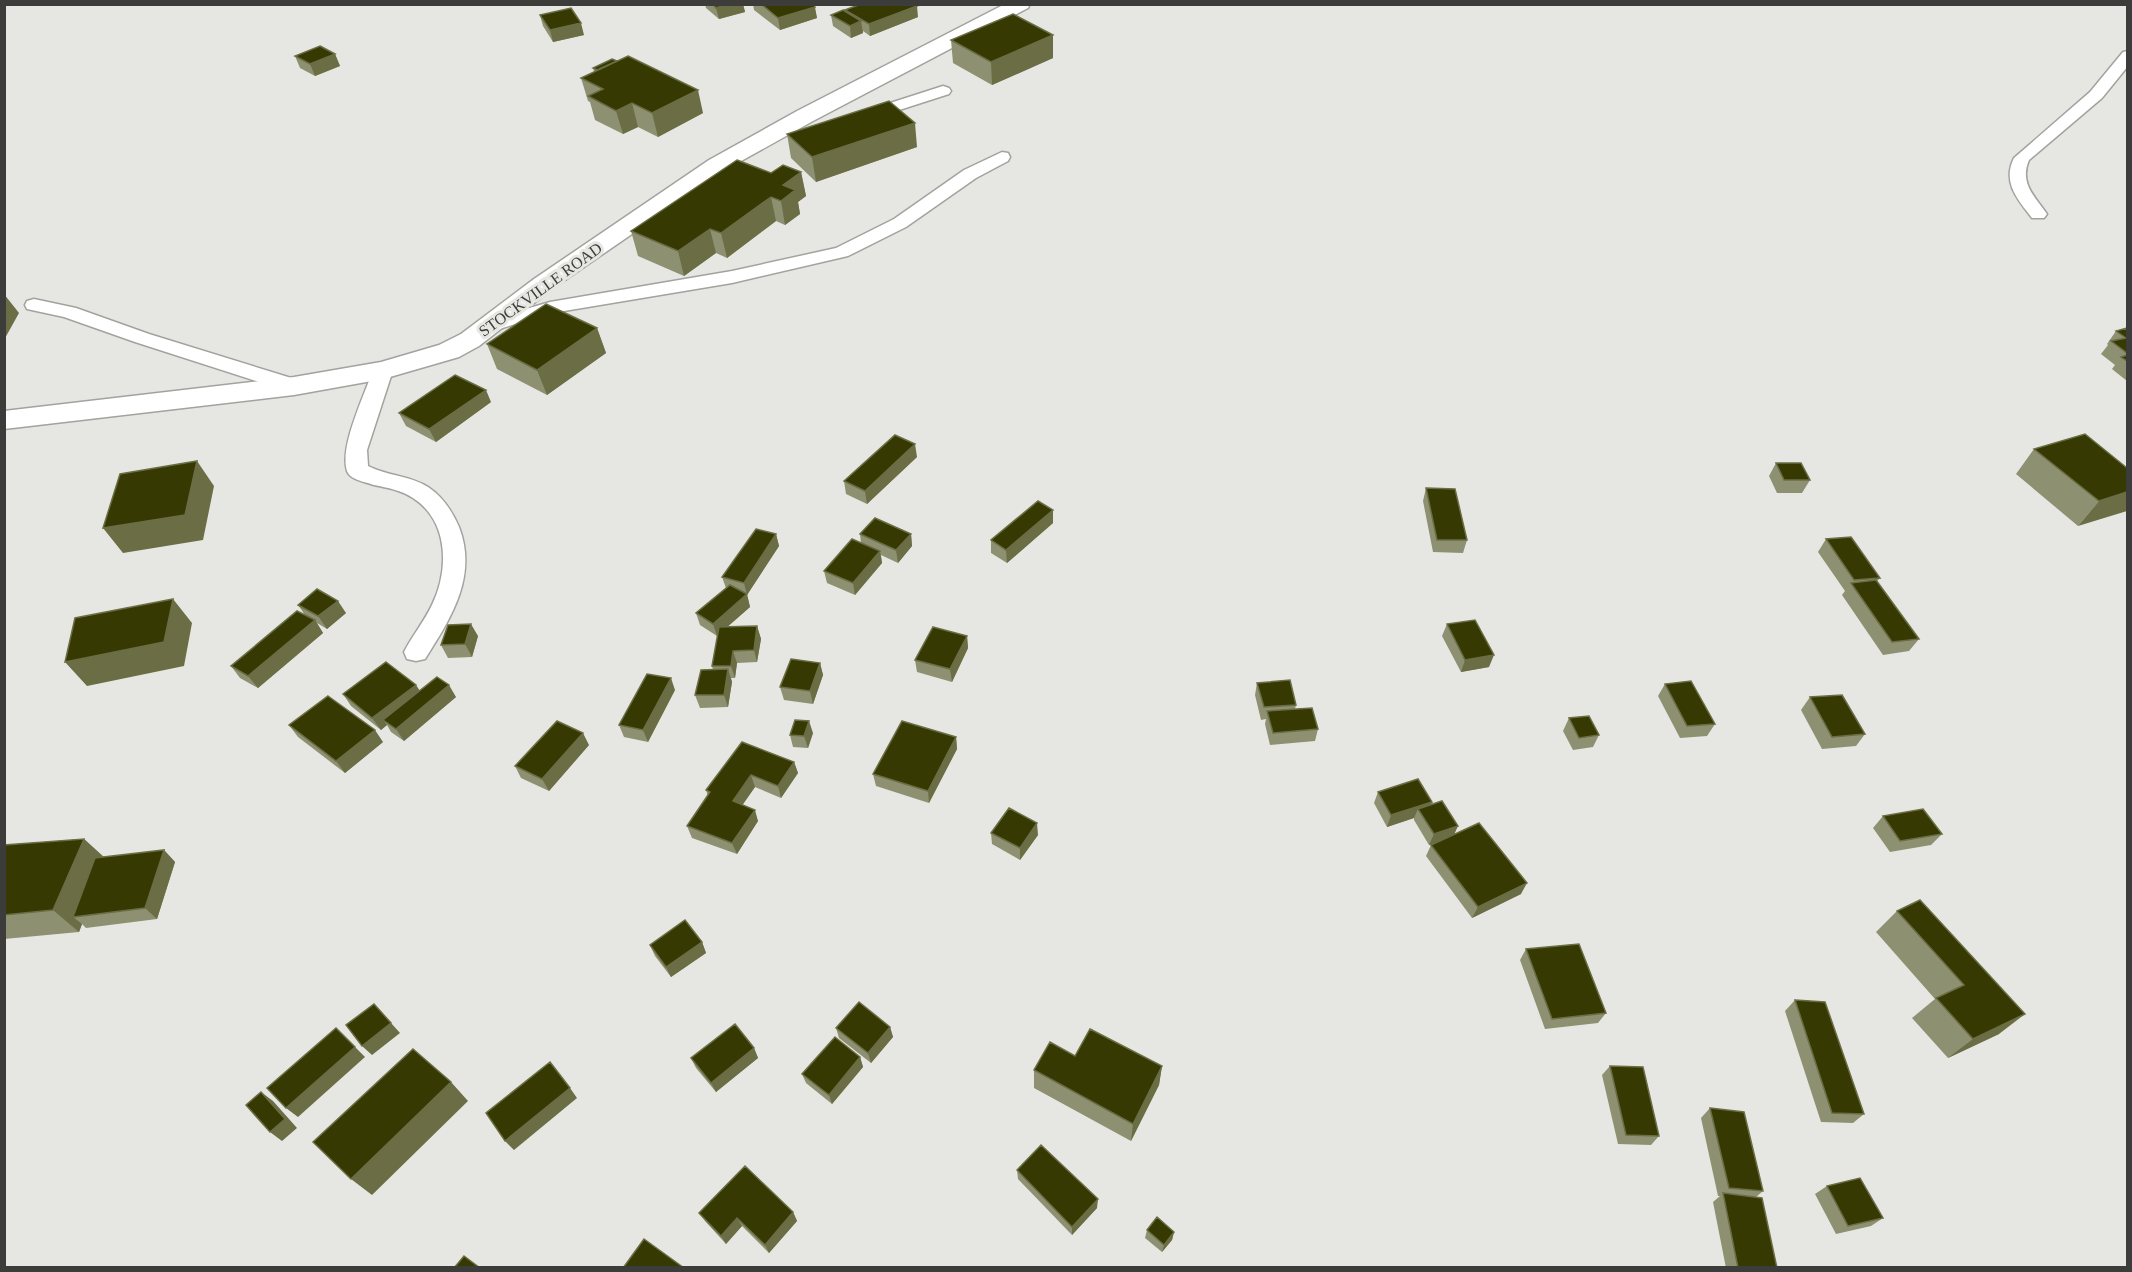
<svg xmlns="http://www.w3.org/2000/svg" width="2132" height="1272" viewBox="0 0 2132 1272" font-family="'Times New Roman',serif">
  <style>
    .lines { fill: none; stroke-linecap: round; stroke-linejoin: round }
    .lane-casing { stroke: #a2a39e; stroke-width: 3 }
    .secondary-casing { stroke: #a2a39e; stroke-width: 3 }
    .lane { fill: #fff; fill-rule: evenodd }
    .secondary { fill: #fff; fill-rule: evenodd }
    .wall { fill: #8e9072 }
    .shaded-wall { fill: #6b6d45 }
    .building { fill: #363902; stroke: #6b6d45; stroke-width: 1.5 }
    .labels { text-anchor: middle; stroke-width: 6; stroke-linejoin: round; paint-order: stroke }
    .far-street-label { font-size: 16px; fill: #3c3c3a; stroke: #e6e7e2 }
  </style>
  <rect width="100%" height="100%" fill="#e6e7e2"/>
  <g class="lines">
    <g class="lane-casing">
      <path id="lane" d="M 2128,51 L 2128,66 L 2102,98 L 2029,160 C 2019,183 2035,197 2047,214 L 2044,218 L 2032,218 C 2017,199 2002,182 2014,158 L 2090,92 L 2123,52 Z
        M 943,86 L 949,88 L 951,91 L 949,94 L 865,121 L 857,116 L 859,113 Z
        M 1002,152 L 1008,153 L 1010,157 L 1008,161 L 976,178 L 906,227 L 848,256 L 732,283 L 552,313 L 489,332 L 482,330 L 479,326 L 482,322 L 550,302 L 732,271 L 836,248 L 894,219 L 964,170 Z
        M 34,299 L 76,308 L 149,334 L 301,381 L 304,386 L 301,391 L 294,392 L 287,391 L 135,342 L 64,317 L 27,309 L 25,305 L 27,301 Z
        M 383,364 L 390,366 L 393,370 L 367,450 L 368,466 C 387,476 409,475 428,487 C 443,497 452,511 459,527 C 478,576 451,618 425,659 L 416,661 L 407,659 L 404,652 C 412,636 424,622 432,605 C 449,570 449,521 413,498 C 401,490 388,488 374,485 C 366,482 350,480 347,471 C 339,447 365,394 373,370 L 376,366 Z"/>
    </g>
    <g class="secondary-casing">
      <path id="secondary" d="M 1005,4 L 1030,4 L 1028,8 L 813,121 L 725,170 L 552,289 L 479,346 L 459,357 L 383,379 L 294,395 L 4,429 L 4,411 L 294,377 L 381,362 L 439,345 L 461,334 L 534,279 L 709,160 L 797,111 Z"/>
    </g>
    <use href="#lane" class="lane"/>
    <use href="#secondary" class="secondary"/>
  </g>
  <path class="wall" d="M 705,4 L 743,4 L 745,12 L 719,19 L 706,8 Z
    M 753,4 L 813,4 L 817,18 L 780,30 L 754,10 Z
    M 845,10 L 918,17 L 870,36 L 863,31 L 863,33 L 851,38 L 833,26 L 831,15 L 845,12 Z
    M 540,15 L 584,35 L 553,42 L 543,26 Z
    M 951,40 L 1053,58 L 992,85 L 953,63 Z
    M 335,54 L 340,66 L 315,76 L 300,68 L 295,56 Z
    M 593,68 L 703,113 L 658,137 L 638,127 L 623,134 L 595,120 L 590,102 L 588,101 L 581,78 L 594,72 Z
    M 787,134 L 917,147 L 816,182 L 791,158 Z
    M 801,172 L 806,196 L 798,202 L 800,214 L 785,225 L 776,221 L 727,258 L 716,253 L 684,276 L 638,256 L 631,231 L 771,173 Z
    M 597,328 L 606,353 L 547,395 L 497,369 L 487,344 Z
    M 2127,328 L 2127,381 L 2112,369 L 2115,365 L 2101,354 L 2108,345 L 2107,344 L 2116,331 Z
    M 491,402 L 436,442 L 406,426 L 399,413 Z
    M 2034,449 L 2127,468 L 2078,526 L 2016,474 Z
    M 917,457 L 867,504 L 846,494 L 844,481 Z
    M 1776,463 L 1810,480 L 1802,493 L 1777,493 L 1769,476 Z
    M 1426,488 L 1467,540 L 1463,553 L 1433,552 L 1423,501 Z
    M 1053,510 L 1053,523 L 1007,563 L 991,553 L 991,540 Z
    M 776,534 L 779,546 L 747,595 L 750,607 L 727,627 L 757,626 L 761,639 L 757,662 L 737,663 L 735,678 L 731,678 L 732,682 L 728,707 L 700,708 L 695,695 L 713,670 L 712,666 L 718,635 L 717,636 L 700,625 L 696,613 L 726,588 L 722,577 Z
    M 860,534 L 911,534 L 912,546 L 898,563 L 881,555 L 882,563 L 855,595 L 827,583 L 824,571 L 861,543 Z
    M 1826,539 L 1880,578 L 1877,581 L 1919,639 L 1909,651 L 1883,655 L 1842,595 L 1845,591 L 1818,552 Z
    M 298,605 L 346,613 L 327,629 L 317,623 L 323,633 L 258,688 L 240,678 L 231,666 L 305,615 Z
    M 1447,624 L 1489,667 L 1461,672 L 1442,636 Z
    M 478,636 L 472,657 L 448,658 L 441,645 Z
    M 967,636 L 968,648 L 952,682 L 917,672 L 915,660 Z
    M 820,663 L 823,675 L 813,704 L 784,700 L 780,687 Z
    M 1257,683 L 1296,705 L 1295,709 L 1318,729 L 1315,741 L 1270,745 L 1265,724 L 1266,719 L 1261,720 L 1255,695 Z
    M 1665,684 L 1715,724 L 1707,736 L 1680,738 L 1658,696 Z
    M 420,690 L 456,697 L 404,741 L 391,732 L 387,725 L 381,730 L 351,706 L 343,694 Z
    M 675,690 L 648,742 L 624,737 L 619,725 Z
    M 1810,697 L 1865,734 L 1856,746 L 1822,749 L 1801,710 Z
    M 1569,718 L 1599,735 L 1593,747 L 1573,750 L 1563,731 Z
    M 289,725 L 383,742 L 345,773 L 298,737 Z
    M 813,733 L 808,748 L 793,747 L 790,735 Z
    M 956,737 L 957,749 L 929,803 L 876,786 L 873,774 Z
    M 589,745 L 549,791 L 521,778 L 515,766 Z
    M 794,762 L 798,773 L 781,798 L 755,787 L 742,805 L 758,821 L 737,854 L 692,838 L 687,826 L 708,796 L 706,790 Z
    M 1378,792 L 1432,802 L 1431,804 L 1455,834 L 1521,894 L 1472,918 L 1426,856 L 1431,845 L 1434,844 L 1429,845 L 1414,820 L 1414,818 L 1387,827 L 1374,803 Z
    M 1883,816 L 1942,834 L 1931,845 L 1890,852 L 1873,828 Z
    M 991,833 L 1038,835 L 1020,860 L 992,844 Z
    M 84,839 L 104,857 L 164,850 L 175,862 L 157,919 L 86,928 L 82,924 L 79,932 L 4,939 L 4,845 Z
    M 1920,900 L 1999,1034 L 1948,1058 L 1912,1018 L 1935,999 L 1876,932 L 1897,911 Z
    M 702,942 L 706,953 L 671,977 L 655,956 L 650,945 Z
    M 1526,949 L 1606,1013 L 1598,1023 L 1545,1029 L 1520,960 Z
    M 1795,1000 L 1864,1114 L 1853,1123 L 1821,1122 L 1785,1011 Z
    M 890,1027 L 893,1037 L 871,1063 L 839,1038 L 836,1028 Z
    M 754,1048 L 758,1058 L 716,1092 L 696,1068 L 691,1058 Z
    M 860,1057 L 863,1067 L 832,1104 L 806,1083 L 802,1074 Z
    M 1162,1066 L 1159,1085 L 1131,1141 L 1034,1088 L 1034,1070 Z
    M 1610,1066 L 1659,1136 L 1651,1145 L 1618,1144 L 1602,1075 Z
    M 1710,1108 L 1763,1191 L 1756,1197 L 1777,1268 L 1726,1268 L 1713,1202 L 1720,1196 L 1718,1196 L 1701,1118 Z
    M 1017,1170 L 1097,1208 L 1072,1235 L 1018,1179 Z
    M 1827,1186 L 1883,1218 L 1871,1226 L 1836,1234 L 1815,1194 Z
    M 793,1212 L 797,1221 L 769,1253 L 742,1226 L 726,1244 L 705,1221 L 699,1213 Z
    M 1147,1230 L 1174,1232 L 1172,1240 L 1162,1252 L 1145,1238 Z"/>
  <path class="shaded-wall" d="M 728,4 L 743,4 L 745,12 L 719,19 L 716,8 Z
    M 917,6 L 918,17 L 870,36 L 869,24 Z
    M 815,7 L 817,18 L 780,30 L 778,18 Z
    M 861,21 L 863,33 L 851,38 L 850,26 Z
    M 581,23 L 584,35 L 553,42 L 550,30 Z
    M 1053,35 L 1053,58 L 992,85 L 991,62 Z
    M 335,54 L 340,66 L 315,76 L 310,64 Z
    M 698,90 L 703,113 L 658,137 L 652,113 Z
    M 632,103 L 638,127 L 623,134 L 616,111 Z
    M 915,123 L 917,147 L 816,182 L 812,157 Z
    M 801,172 L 806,196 L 798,202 L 800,214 L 785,225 L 781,201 L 783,185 Z
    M 771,197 L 776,221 L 727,258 L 721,233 Z
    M 710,229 L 716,253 L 684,276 L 678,251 Z
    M 4,294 L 19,313 L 4,340 Z
    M 597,328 L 606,353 L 547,395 L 537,370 Z
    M 486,390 L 491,402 L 436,442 L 429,429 Z
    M 915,444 L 917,457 L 867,504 L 865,491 Z
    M 197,461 L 214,486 L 203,540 L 123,553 L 103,528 Z
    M 2127,492 L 2127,511 L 2078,526 L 2099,501 Z
    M 1053,510 L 1053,523 L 1007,563 L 1006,550 Z
    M 776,534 L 779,546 L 747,595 L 744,583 Z
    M 911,534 L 912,546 L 898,563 L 896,550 Z
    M 880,551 L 882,563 L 855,595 L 853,583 Z
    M 747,594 L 750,607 L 717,636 L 713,624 Z
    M 173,599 L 192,623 L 184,666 L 87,686 L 65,662 Z
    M 338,601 L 346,613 L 327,629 L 318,616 Z
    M 315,620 L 323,633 L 258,688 L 248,676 Z
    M 471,624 L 478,636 L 472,657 L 465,644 Z
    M 757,626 L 761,639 L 757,662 L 754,650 Z
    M 967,636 L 968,648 L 952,682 L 950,669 Z
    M 733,651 L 737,663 L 735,678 L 731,666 Z
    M 1494,655 L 1489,667 L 1461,672 L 1465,660 Z
    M 820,663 L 823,675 L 813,704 L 810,691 Z
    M 728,669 L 732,682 L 728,707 L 724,695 Z
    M 671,678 L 675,690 L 648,742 L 643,730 Z
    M 416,685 L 424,697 L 383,720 L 387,725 L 381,730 L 372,718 Z
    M 449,685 L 456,697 L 404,741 L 396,729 Z
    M 809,721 L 813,733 L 808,748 L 804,736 Z
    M 375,730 L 383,742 L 345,773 L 336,761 Z
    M 583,733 L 589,745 L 549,791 L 542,779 Z
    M 956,737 L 957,749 L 929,803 L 928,791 Z
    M 794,762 L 798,773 L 781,798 L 778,786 Z
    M 751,775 L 755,787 L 737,813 L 733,801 Z
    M 1432,802 L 1428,814 L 1418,809 L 1414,818 L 1387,827 L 1391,815 Z
    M 755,810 L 758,821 L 737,854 L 732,843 Z
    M 1037,823 L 1038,835 L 1020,860 L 1020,848 Z
    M 1458,826 L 1453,837 L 1429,845 L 1434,834 Z
    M 84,839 L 108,861 L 73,917 L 82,924 L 79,932 L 53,910 Z
    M 164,850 L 175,862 L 157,919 L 145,908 Z
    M 1527,883 L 1521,894 L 1472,918 L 1478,907 Z
    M 702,942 L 706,953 L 671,977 L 666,967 Z
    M 374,1004 L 400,1033 L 372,1055 L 362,1046 Z
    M 2025,1014 L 1999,1034 L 1948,1058 L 1973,1039 Z
    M 890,1027 L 893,1037 L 871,1063 L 868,1053 Z
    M 336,1028 L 365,1057 L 298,1117 L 286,1108 Z
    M 754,1048 L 758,1058 L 716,1092 L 711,1083 Z
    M 860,1057 L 863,1067 L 832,1104 L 829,1095 Z
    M 1162,1066 L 1159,1085 L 1131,1141 L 1133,1124 Z
    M 451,1082 L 468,1101 L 372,1195 L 351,1179 Z
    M 570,1088 L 577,1098 L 514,1150 L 505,1141 Z
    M 261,1092 L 273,1101 L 297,1128 L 282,1141 L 270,1132 Z
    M 1098,1199 L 1097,1208 L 1072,1235 L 1072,1227 Z
    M 793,1212 L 797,1221 L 769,1253 L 765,1245 Z
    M 737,1218 L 742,1226 L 726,1244 L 721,1236 Z
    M 1174,1232 L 1172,1240 L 1162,1252 L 1164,1245 Z"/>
  <path class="building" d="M 713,4 L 728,4 L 716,8 Z
    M 761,4 L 813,4 L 815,7 L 778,18 Z
    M 861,4 L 914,4 L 917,6 L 869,24 L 845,10 Z
    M 571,8 L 581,23 L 550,30 L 540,15 Z
    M 843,10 L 861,21 L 850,26 L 831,15 Z
    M 1013,14 L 1053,35 L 991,62 L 951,40 Z
    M 320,46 L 335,54 L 310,64 L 295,56 Z
    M 628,56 L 698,90 L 652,113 L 632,103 L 616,111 L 588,96 L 603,89 L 581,78 Z
    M 612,59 L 617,61 L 597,70 L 593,68 Z
    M 889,101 L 915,123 L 812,157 L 787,134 Z
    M 737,160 L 771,173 L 783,165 L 801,172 L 783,185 L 795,190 L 781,201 L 771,197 L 721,233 L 710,229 L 678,251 L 631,231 Z
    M 546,304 L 597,328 L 537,370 L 487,344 Z
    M 2127,328 L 2127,353 L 2111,341 L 2126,338 L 2116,331 Z
    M 2127,355 L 2127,361 L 2121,357 Z
    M 455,375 L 486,390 L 429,429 L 399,413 Z
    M 2085,434 L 2127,468 L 2127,492 L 2099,501 L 2034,449 Z
    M 895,435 L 915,444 L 865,491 L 844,481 Z
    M 197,461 L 185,515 L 103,528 L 120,474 Z
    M 1776,463 L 1801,463 L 1810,480 L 1784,480 Z
    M 1426,488 L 1455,489 L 1467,540 L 1437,540 Z
    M 1038,501 L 1053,510 L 1006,550 L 991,540 Z
    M 875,518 L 911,534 L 896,550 L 860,534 Z
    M 756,529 L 776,534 L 744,583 L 722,577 Z
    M 1851,537 L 1880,578 L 1854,580 L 1826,539 Z
    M 852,539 L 880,551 L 853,583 L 824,571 Z
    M 1876,580 L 1919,639 L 1892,642 L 1851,583 Z
    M 730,585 L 747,594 L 713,624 L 696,613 Z
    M 317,589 L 338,601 L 318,616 L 298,605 Z
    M 173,599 L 164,642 L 65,662 L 75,618 Z
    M 297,611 L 315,620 L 248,676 L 231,666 Z
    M 1475,620 L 1494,655 L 1465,660 L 1447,624 Z
    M 471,624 L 465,644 L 441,645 L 448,625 Z
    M 757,626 L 754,650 L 733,651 L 731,666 L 712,666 L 719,627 Z
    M 933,627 L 967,636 L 950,669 L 915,660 Z
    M 791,659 L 820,663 L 810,691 L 780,687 Z
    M 386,662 L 416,685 L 372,718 L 343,694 Z
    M 728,669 L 724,695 L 695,695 L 701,670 Z
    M 647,674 L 671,678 L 643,730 L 619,725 Z
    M 437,677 L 449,685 L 396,729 L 383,720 Z
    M 1290,680 L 1296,705 L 1264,707 L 1257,683 Z
    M 1691,681 L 1715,724 L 1687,726 L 1665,684 Z
    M 1842,695 L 1865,734 L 1832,737 L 1810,697 Z
    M 328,696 L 375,730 L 336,761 L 289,725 Z
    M 1312,708 L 1318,729 L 1273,733 L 1267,711 Z
    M 1589,716 L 1599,735 L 1579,738 L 1569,718 Z
    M 795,720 L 809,721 L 804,736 L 790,735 Z
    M 557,721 L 583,733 L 542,779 L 515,766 Z
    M 902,721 L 956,737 L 928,791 L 873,774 Z
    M 742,742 L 794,762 L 778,786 L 751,775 L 733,801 L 755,810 L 732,843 L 687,826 L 710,792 L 706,790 Z
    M 1418,779 L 1432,802 L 1391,815 L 1378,792 Z
    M 1442,801 L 1458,826 L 1434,834 L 1418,809 Z
    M 1009,808 L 1037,823 L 1020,848 L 991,833 Z
    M 1923,809 L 1942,834 L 1900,841 L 1883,816 Z
    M 1479,823 L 1527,883 L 1478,907 L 1431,845 Z
    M 84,839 L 53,910 L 4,915 L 4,845 Z
    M 164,850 L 145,908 L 73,917 L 95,858 Z
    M 1920,900 L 2025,1014 L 1973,1039 L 1936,998 L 1964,985 L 1897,911 Z
    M 685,920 L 702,942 L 666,967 L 650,945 Z
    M 1579,944 L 1606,1013 L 1552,1019 L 1526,949 Z
    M 1795,1000 L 1825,1002 L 1864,1114 L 1832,1113 Z
    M 859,1002 L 890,1027 L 868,1053 L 836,1028 Z
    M 374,1004 L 391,1023 L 362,1046 L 346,1025 Z
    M 735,1024 L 754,1048 L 711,1083 L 691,1058 Z
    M 336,1028 L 355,1047 L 286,1108 L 267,1088 Z
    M 1090,1029 L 1162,1066 L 1133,1124 L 1034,1070 L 1050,1042 L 1075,1056 Z
    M 835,1037 L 860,1057 L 829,1095 L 802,1074 Z
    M 413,1049 L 451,1082 L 351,1179 L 313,1142 Z
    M 550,1062 L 570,1088 L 505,1141 L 486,1113 Z
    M 1610,1066 L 1643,1067 L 1659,1136 L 1626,1135 Z
    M 261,1092 L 285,1119 L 270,1132 L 246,1105 Z
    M 1710,1108 L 1744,1112 L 1763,1191 L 1729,1188 Z
    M 1041,1145 L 1098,1199 L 1072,1227 L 1017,1170 Z
    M 745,1166 L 793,1212 L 765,1245 L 737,1218 L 721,1236 L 699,1213 Z
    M 1860,1178 L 1883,1218 L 1848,1226 L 1827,1186 Z
    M 1723,1193 L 1762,1198 L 1777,1268 L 1738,1268 Z
    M 1157,1217 L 1174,1232 L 1164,1245 L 1147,1230 Z
    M 644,1239 L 684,1268 L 623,1268 Z
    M 464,1256 L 480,1268 L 454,1268 Z"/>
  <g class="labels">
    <g class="far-street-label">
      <text transform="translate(540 289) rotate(-36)" y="6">STOCKVILLE ROAD</text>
    </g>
  </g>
  <rect width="2132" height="1272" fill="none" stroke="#3c3c3a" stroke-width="12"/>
</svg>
